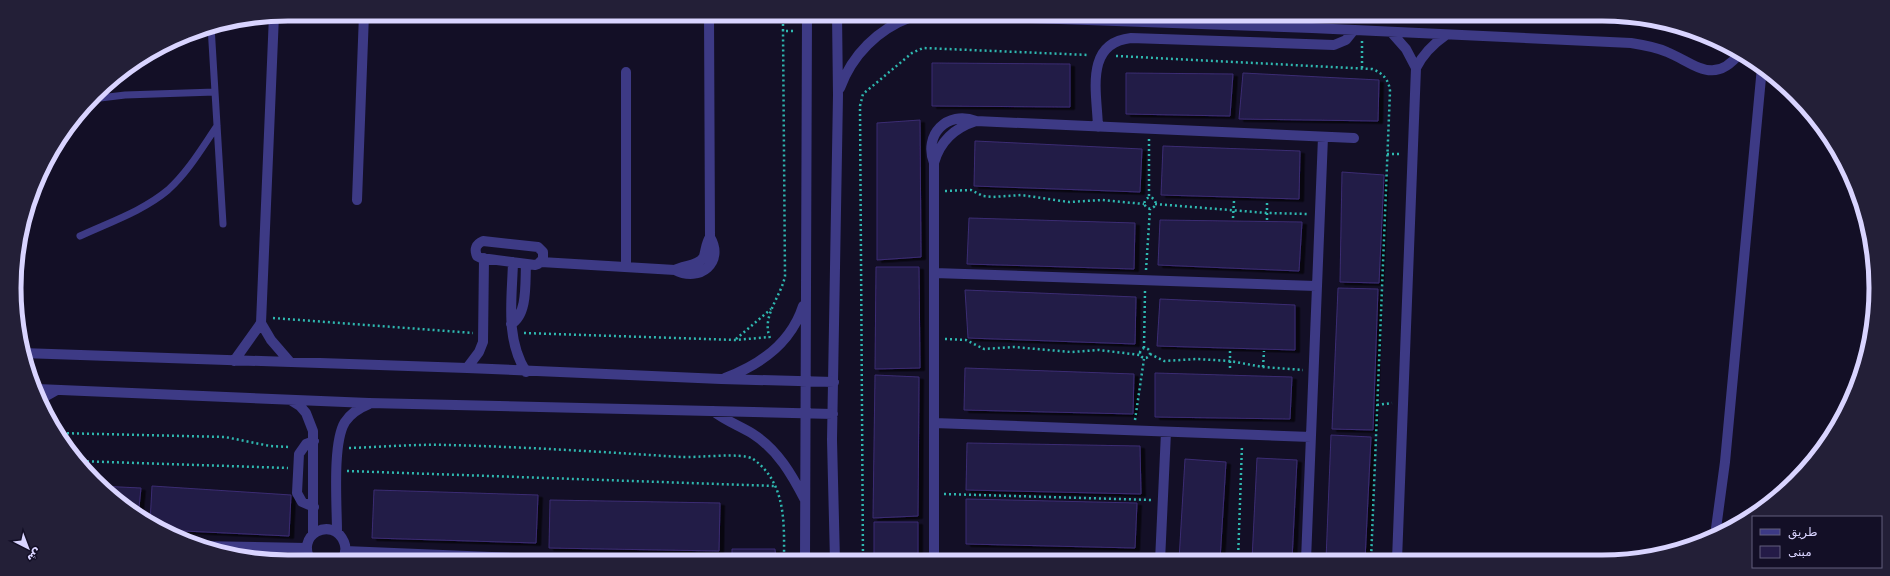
<svg xmlns="http://www.w3.org/2000/svg" width="1890" height="576" viewBox="0 0 1890 576" font-family="'DejaVu Sans',Cairo,sans-serif">
  <style>
    .building { fill: #241b47; stroke: #3b2d73; filter: url(#shadow) }
    .lines { fill: none; stroke-linecap: round; stroke-linejoin: round }
    .path { stroke: #2fb8b0; stroke-width: 2.5; stroke-dasharray: 2 3; stroke-linecap: butt }
    .service { stroke: #3d3a85; stroke-width: 7 }
    .minor { stroke: #3d3a85; stroke-width: 10 }
    .rim { fill: none; stroke: #d9d4ff; stroke-width: 5 }
  </style>
  <defs>
    <filter id="shadow"><feDropShadow dx="4.5" dy="2.5" stdDeviation="0" flood-color="#0009"/></filter>
  </defs>
  <rect width="100%" height="100%" fill="#130f26"/>
  <path class="building" d="M 932,63 L 1070,64 L 1070,107 L 932,106 Z
    M 1126,73 L 1233,74 L 1230,116 L 1126,114 Z
    M 1243,73 L 1379,80 L 1378,121 L 1239,119 Z
    M 920,120 L 921,257 L 877,260 L 877,123 Z
    M 975,141 L 1142,149 L 1140,192 L 974,186 Z
    M 1163,146 L 1300,151 L 1299,199 L 1161,195 Z
    M 1342,172 L 1384,175 L 1379,283 L 1340,282 Z
    M 969,218 L 1135,223 L 1134,269 L 967,264 Z
    M 1160,220 L 1302,222 L 1299,271 L 1158,265 Z
    M 876,267 L 919,267 L 920,368 L 875,369 Z
    M 1338,288 L 1378,289 L 1373,430 L 1332,429 Z
    M 965,290 L 1136,297 L 1135,344 L 968,338 Z
    M 1160,299 L 1295,305 L 1295,350 L 1157,346 Z
    M 965,368 L 1134,374 L 1133,414 L 964,410 Z
    M 1155,373 L 1292,377 L 1290,419 L 1155,417 Z
    M 875,375 L 919,377 L 918,516 L 873,518 Z
    M 1331,435 L 1371,437 L 1365,560 L 1326,560 Z
    M 967,443 L 1140,446 L 1141,494 L 966,490 Z
    M 1257,458 L 1297,460 L 1292,560 L 1252,560 Z
    M 1185,459 L 1226,462 L 1220,560 L 1179,560 Z
    M 99,486 L 141,488 L 138,517 L 136,516 Z
    M 152,486 L 291,495 L 289,536 L 163,530 L 150,523 Z
    M 374,490 L 538,495 L 536,543 L 372,538 Z
    M 966,499 L 1137,503 L 1135,548 L 966,544 Z
    M 550,500 L 720,503 L 719,551 L 549,548 Z
    M 874,522 L 918,522 L 918,561 L 874,561 Z
    M 732,549 L 775,549 L 776,561 L 732,561 Z"/>
  <g class="lines">
    <path class="path" d="M 783,14 L 783,31 L 795,31
      M 1116,56 L 1372,69 C 1383,73 1389,80 1390,91 L 1371,560
      M 1362,68 L 1362,41
      M 1149,139 L 1149,198
      M 1387,154 L 1402,154
      M 945,191 L 971,190 L 983,196 L 993,197 L 1021,195 L 1069,202 L 1102,200 L 1144,204
      M1144.5 203a5.5 5.5 0 1 1 11 0a5.5 5.5 0 1 1-11 0Z
      M 1155,204 L 1267,213 L 1309,214
      M 1233,218 L 1234,201
      M 1267,220 L 1267,202
      M 1146,270 L 1150,209
      M 273,318 L 473,333
      M 524,333 L 736,340 L 769,337
      M 770,338 C 761,316 781,297 785,276 L 783,31
      M 736,339 L 771,309
      M 945,339 L 966,340 L 984,349 L 1014,347 L 1071,352 L 1099,350 L 1140,355
      M1140 353a5 5 0 1 1 10 0a5 5 0 1 1-10 0Z
      M 1144,348 L 1145,291
      M 1230,351 L 1230,369
      M 1150,354 L 1164,361 L 1197,359 L 1230,361 L 1263,367 L 1303,370
      M 1263,367 L 1264,351
      M 1377,405 L 1392,403
      M 1135,420 L 1144,359
      M 57,433 L 225,437 L 270,446 L 290,447
      M 349,448 C 382,447 415,444 448,445 C 526,447 604,452 681,457 C 697,458 742,452 753,459 C 787,483 784,525 784,561
      M 77,461 L 288,468
      M 347,471 L 775,486
      M 944,494 L 1153,500
      M 1238,560 L 1242,445
      M 863,561 L 860,106 L 863,94 L 912,53 L 923,48 L 1089,55"/>
    <path class="service" d="M 211,26 L 223,224
      M 92,99 L 125,95 L 215,92
      M 80,236 C 110,222 143,211 168,190 C 188,172 202,148 217,126"/>
    <path class="minor" d="M 853,14 L 916,14 L 1312,28 L 1631,43 C 1644,45 1656,47 1667,52 C 1696,64 1714,86 1740,53
      M 1551,14 L 1632,20 L 1647,18
      M 1391,32 L 1406,49 L 1416,68
      M 626,72 L 626,267
      M 840,88 C 852,55 878,29 911,17
      M 1098,127 C 1097,93 1084,43 1131,38 L 1334,45 L 1346,40 L 1354,30
      M 934,163 C 923,135 947,110 976,121 L 1354,138
      M 357,200 L 364,14
      M 483,241 L 538,247 L 543,252 L 543,259 L 538,264 L 535,265 L 481,258 L 477,256 C 474,249 476,244 483,241 Z
      M 513,262 C 512,300 505,338 526,372
      M 541,262 L 675,270 C 700,283 725,262 710,237
      M 675,270 C 684,265 700,266 704,256 C 706,249 706,243 710,237 L 709,14
      M 934,273 L 1316,286
      M 261,323 L 271,340 L 290,362
      M 511,324 C 528,315 525,282 526,264
      M 22,353 L 467,368 L 721,379 L 834,382
      M 234,361 L 261,323 L 274,15
      M 467,368 L 479,352 L 483,342 L 484,258
      M 725,378 C 760,365 791,343 803,306
      M 37,389 L 369,403 L 833,414
      M 41,399 L 57,390
      M 292,401 L 300,406 L 306,413 L 313,431 L 313,534
      M 713,411 C 726,421 740,426 753,434 C 778,450 792,475 805,500
      M 934,423 L 1311,437
      M 314,507 L 302,502 L 297,493 L 299,454 L 306,444 L 314,441
      M 337,532 C 337,506 332,443 345,422 C 351,413 359,408 369,404
      M 1715,536 L 1725,462 L 1762,67
      M 198,546 L 306,548
      M 345,551 L 588,561
      M 1306,560 L 1323,137
      M 1397,560 L 1416,68 C 1423,54 1433,44 1446,35
      M 666,561 L 673,561
      M 805,561 L 807,14
      M 835,561 L 832,440 L 838,95 L 837,14
      M 934,561 L 934,163 C 940,141 954,128 976,121
      M 1160,561 L 1166,432
      M 312,562 C 293,535 333,515 344,542 C 347,549 345,556 340,562"/>
  </g>
  <path d="M0 0H1890V576H0ZM288 21H1602A267 267 0 0 1 1869 288V288A267 267 0 0 1 1602 555H288A267 267 0 0 1 21 288V288A267 267 0 0 1 288 21Z" fill="#231f37" fill-rule="evenodd"/>
  <path class="rim" d="M288 21H1602A267 267 0 0 1 1869 288V288A267 267 0 0 1 1602 555H288A267 267 0 0 1 21 288V288A267 267 0 0 1 288 21Z"/>
  <rect x="1752" y="516" width="130" height="52" fill="#130f26" stroke="#625e7d"/>
  <rect x="1760" y="529" width="20" height="6" fill="#3d3a85" stroke="#625e7d"/>
  <text x="1788" y="536" font-size="12" fill="#d9d4ff">طريق</text>
  <rect x="1760" y="546" width="20" height="12" fill="#241b47" stroke="#625e7d"/>
  <text x="1788" y="556" font-size="12" fill="#d9d4ff">مبنى</text>
  <g transform="translate(28 548) rotate(138)" stroke="#130f26" stroke-width="3" paint-order="stroke">
  <path d="M0-3L7 15L0 10L-7 15Z" fill="#d9d4ff"/>
  <text y="-6" font-size="11" font-weight="bold" text-anchor="middle" fill="#d9d4ff">ش</text>
  </g>
</svg>
